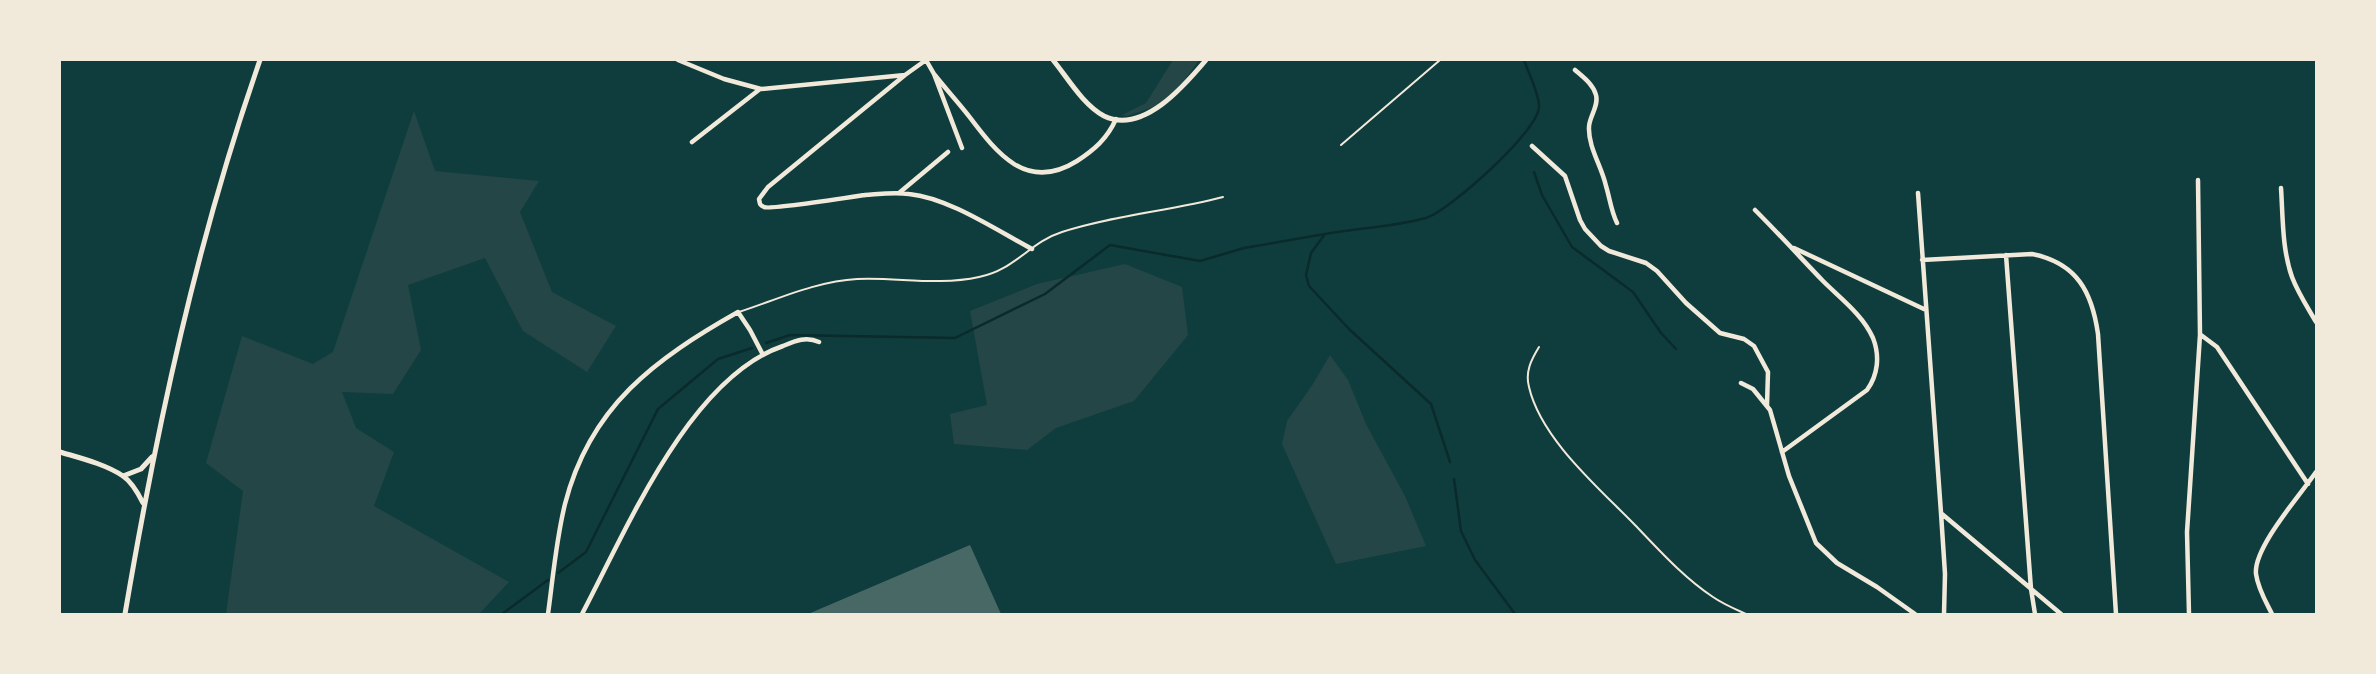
<svg xmlns="http://www.w3.org/2000/svg" width="2376" height="674" viewBox="0 0 2376 674" font-family="'Varela Round',sans-serif">
  <style>
    .green { fill: #244646 }
    .lines { fill: none; stroke-linecap: round; stroke-linejoin: round }
    .stream { stroke: #0a2a2b; stroke-width: 2.5 }
    .building { fill: #486865 }
    .service { stroke: #f1e9da; stroke-width: 2 }
    .minor { stroke: #f1e9da; stroke-width: 4.5 }
    .tertiary { stroke: #f1e9da; stroke-width: 5 }
    .secondary { stroke: #f1e9da; stroke-width: 5 }
  </style>
  <rect width="100%" height="100%" fill="#0f3d3e"/>
  <path class="green" d="M 1173,60 L 1199,60 L 1184,81 L 1159,105 L 1127,116 L 1122,115 L 1146,103 Z
    M 414,111 L 435,171 L 539,181 L 520,212 L 552,292 L 616,326 L 587,372 L 523,331 L 485,258 L 408,285 L 421,350 L 393,394 L 342,392 L 356,428 L 394,452 L 374,506 L 509,582 L 479,614 L 226,614 L 243,491 L 206,463 L 242,336 L 313,364 L 333,352 Z
    M 1125,264 L 1182,287 L 1188,335 L 1134,401 L 1056,428 L 1027,450 L 954,444 L 950,414 L 987,405 L 970,311 L 1037,284 Z
    M 1330,355 L 1348,380 L 1366,424 L 1405,496 L 1426,546 L 1336,564 L 1282,444 L 1287,421 L 1313,384 Z"/>
  <g class="lines">
    <path class="stream" d="M 1534,172 L 1542,195 L 1572,247 L 1633,292 L 1661,333 L 1676,349
      M 766,343 L 790,335 L 955,338 L 1045,294 L 1110,245 L 1200,261 L 1244,248 L 1325,234
      M 1450,462 L 1431,404 L 1349,329 L 1309,286 L 1306,275 L 1311,253 L 1325,234 C 1358,228 1393,227 1426,218 C 1449,211 1541,129 1539,106 C 1539,93 1528,72 1524,60
      M 1454,479 L 1461,531 L 1475,560 L 1515,614
      M 558,573 L 586,552 L 658,409 L 718,359 L 752,348
      M 502,614 L 548,580"/>
  </g>
  <path class="building" d="M 970,545 L 1001,614 L 808,614 Z"/>
  <g class="lines">
    <path class="service" d="M 1341,145 L 1440,60
      M 739,312 C 776,300 817,281 857,279 C 897,277 938,286 979,277 C 1015,270 1030,242 1062,232 C 1115,215 1170,211 1223,197
      M 1539,347 C 1531,360 1525,372 1529,387 C 1541,439 1599,488 1635,525 C 1659,550 1684,578 1713,597 C 1723,604 1735,609 1746,614"/>
    <path class="minor" d="M 678,60 L 724,79 L 761,89 L 905,75 L 926,60
      M 926,60 L 934,74 L 962,148
      M 1575,70 C 1583,77 1593,84 1596,95 C 1599,106 1589,117 1589,127 C 1588,147 1602,167 1606,186 C 1610,199 1611,211 1617,223
      M 934,74 C 945,88 957,101 968,115 C 996,152 1026,193 1077,161 C 1094,150 1107,139 1116,119
      M 905,75 L 768,187 L 759,199 C 760,203 759,205 764,207 C 769,210 852,197 865,195 C 880,194 894,192 909,194 C 949,198 996,230 1032,249
      M 692,142 L 760,89
      M 1532,146 L 1565,176 L 1580,220 L 1585,229 L 1601,246 L 1609,251 L 1646,263 L 1657,271 L 1686,303 L 1720,333 L 1744,339 L 1754,346 L 1768,372 L 1767,405
      M 2281,188 C 2283,218 2282,249 2292,277 C 2298,293 2308,308 2316,322
      M 899,193 L 948,152
      M 1918,193 L 1941,513 L 1945,574 L 1944,614
      M 1755,210 C 1778,233 1800,257 1823,281 C 1840,298 1863,315 1873,338 C 1880,356 1878,375 1867,390 L 1782,452
      M 1794,248 L 1926,310
      M 2006,255 L 2031,589 L 2035,614
      M 1922,260 L 2032,254 C 2077,263 2092,292 2098,334 L 2116,614
      M 2201,335 L 2217,347 L 2227,362 L 2308,484
      M 1741,383 L 1753,389 L 1770,410 L 1789,476 L 1816,543 L 1837,563 L 1877,587 L 1915,614
      M 1942,514 L 2061,614
      M 548,614 C 553,578 556,540 565,504 C 590,406 655,359 738,312 L 750,330 L 762,353
      M 582,614 C 626,531 689,378 783,346 C 795,341 806,336 819,342
      M 2189,614 L 2187,532 L 2200,335 L 2198,180
      M 2272,614 C 2266,602 2258,589 2256,574 C 2253,548 2301,494 2316,472"/>
    <path class="tertiary" d="M 1053,60 C 1067,77 1083,105 1104,116 C 1143,135 1185,85 1206,60"/>
    <path class="secondary" d="M 60,452 C 80,458 105,464 123,476 C 132,482 138,493 143,503
      M 123,476 L 141,469 L 152,457
      M 125,614 C 157,426 197,240 260,60"/>
  </g>
  <rect width="2376" height="674" fill="none" stroke="#f1e9da" stroke-width="122"/>
</svg>
